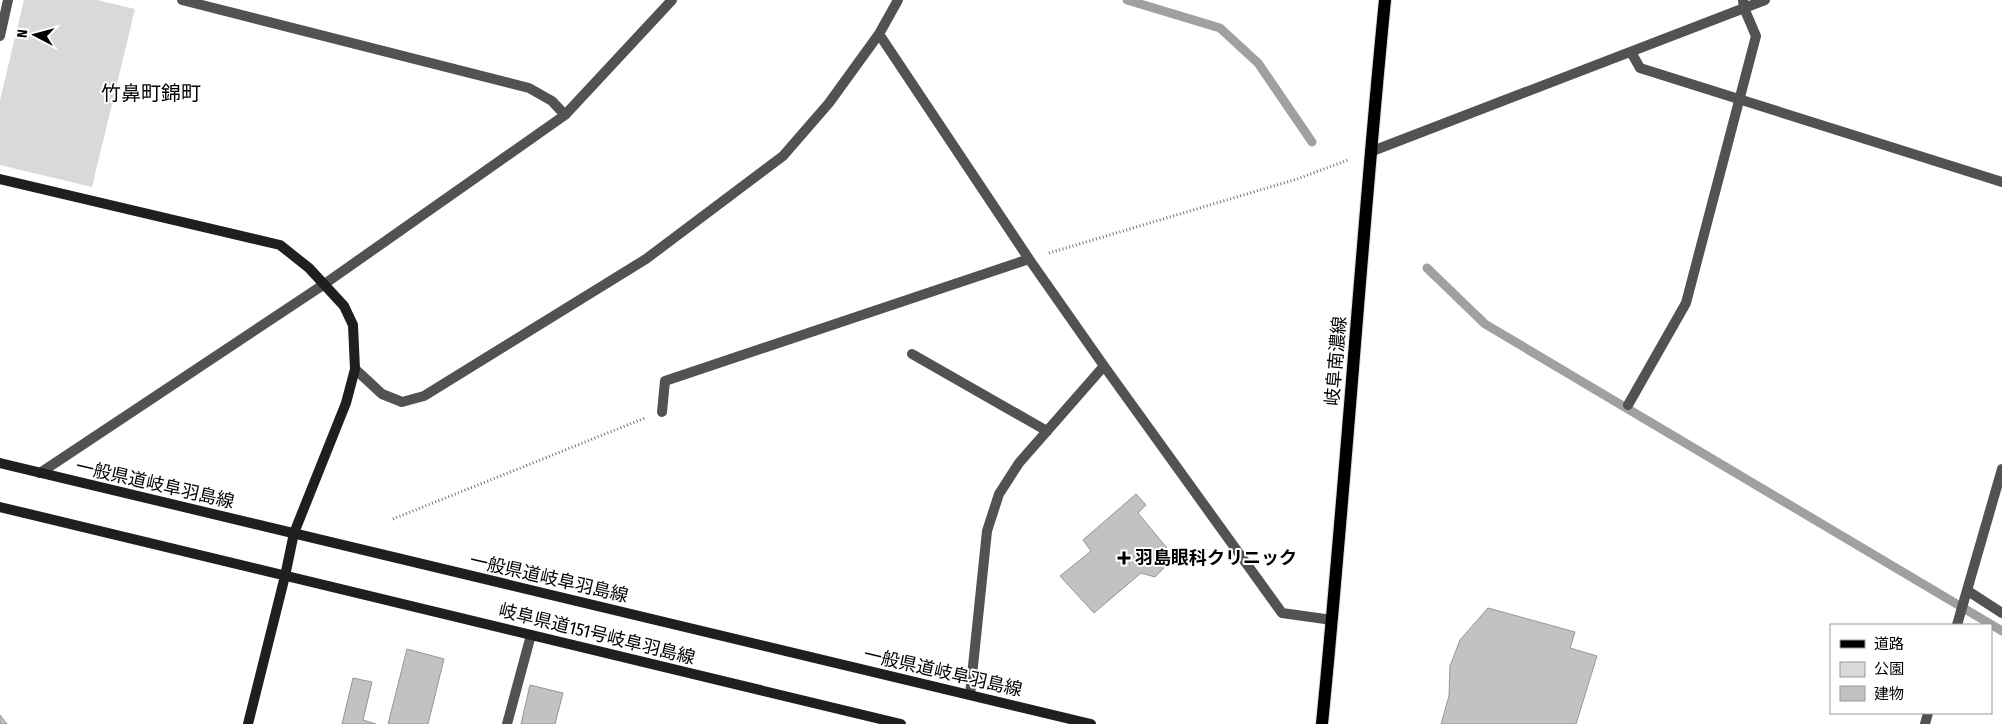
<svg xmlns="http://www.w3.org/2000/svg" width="2002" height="724" viewBox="0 0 2002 724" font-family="'Fira Sans Condensed','Noto Sans JP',sans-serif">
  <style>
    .green { fill: #d9d9d9 }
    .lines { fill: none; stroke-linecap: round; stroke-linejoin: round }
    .stream { stroke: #a0a0a0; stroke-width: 9 }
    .building { fill: #c2c2c2; stroke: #969696 }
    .primary-casing { stroke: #dbdbdb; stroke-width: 14 }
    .path { stroke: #747474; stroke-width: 3; stroke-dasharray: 1 2.5; stroke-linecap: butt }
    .lane { stroke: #525252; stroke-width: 10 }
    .street { stroke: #525252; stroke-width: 10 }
    .secondary { stroke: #1f1f1f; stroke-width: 10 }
    .primary { stroke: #000; stroke-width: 12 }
    .poi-dot { fill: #000; stroke: #fff; stroke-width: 2 }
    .labels { text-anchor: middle; stroke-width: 4; stroke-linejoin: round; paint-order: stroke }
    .street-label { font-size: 18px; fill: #000; stroke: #fff }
    .poi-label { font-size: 18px; font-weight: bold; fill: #000; stroke: #fff; text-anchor: start }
    .quarter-label { font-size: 20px; fill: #000; stroke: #fff }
  </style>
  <rect width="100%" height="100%" fill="#fff"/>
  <path class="green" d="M 24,0 L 97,0 L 135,9 L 92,187 L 0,165 L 0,100 Z"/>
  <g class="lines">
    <path class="stream" d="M 1127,0 L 1220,28 L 1258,63 L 1312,142
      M 1427,268 L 1485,324 L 2002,631"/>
  </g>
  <path class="building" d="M 1136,494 L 1146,505 L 1138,513 L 1167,548 L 1166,566 L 1155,577 L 1141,573 L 1094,613 L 1060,576 L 1091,551 L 1083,540 Z
    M 1488,608 L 1575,632 L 1570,648 L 1597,656 L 1576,724 L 1441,724 L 1449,696 L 1450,666 L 1460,640 Z
    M 407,649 L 444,659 L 428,724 L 388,724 Z
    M 353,678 L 372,682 L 363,720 L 376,724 L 342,724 Z
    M 530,685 L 563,693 L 555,724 L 521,724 Z
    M 0,715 L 7,724 L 0,724 Z"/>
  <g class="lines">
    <g class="primary-casing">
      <path id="primary" d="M 1322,724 C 1346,483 1361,241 1385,0"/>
    </g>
    <path class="path" d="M 1049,253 L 1297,179 L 1348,160
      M 393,519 L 645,418"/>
    <path class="lane" d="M 912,354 L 1047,431
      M 1628,405 L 1686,303 L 1756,36 L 1744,8 L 1743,0"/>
    <path class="street" d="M 182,0 L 529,88 L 552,101 L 565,115
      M 879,34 L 1029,259 L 1104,366 L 1282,613 L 1332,620
      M 0,36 L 8,0
      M 1631,52 L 1640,68 L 2002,182
      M 1370,152 L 1765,0
      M 355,369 L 382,394 L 402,402 L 424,396 L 646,259 L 783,156 L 829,103 L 879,34 L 898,0
      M 662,412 L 665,381 L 1029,259
      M 40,473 L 323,285 L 565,115 L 672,0
      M 1968,591 L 2002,613
      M 1957,625 L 2002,469
      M 970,695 L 987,531 L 999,494 L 1019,463 L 1104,366
      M 507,724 L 531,635
      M 1925,724 L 1928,713"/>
    <path class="secondary" d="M 0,179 L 280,245 L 309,268 L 344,306 L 353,325 L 355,369 L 346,403 L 294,533 L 285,576 L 248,724
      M 0,463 L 1091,724
      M 0,507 L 901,724"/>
    <use href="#primary" class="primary"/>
  </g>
  <path class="poi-dot" d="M1121.5 550.5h5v5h5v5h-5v5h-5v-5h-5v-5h5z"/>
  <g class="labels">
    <g class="street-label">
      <text transform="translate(1336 361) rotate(-85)" y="6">岐阜南濃線</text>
      <text transform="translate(155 484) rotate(13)" y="6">一般県道岐阜羽島線</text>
      <text transform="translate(549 578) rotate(13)" y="6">一般県道岐阜羽島線</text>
      <text transform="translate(597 634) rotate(14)" y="6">岐阜県道151号岐阜羽島線</text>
      <text transform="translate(943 672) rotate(13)" y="6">一般県道岐阜羽島線</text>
    </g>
    <g class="poi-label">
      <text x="1135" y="564">羽島眼科クリニック</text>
    </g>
    <g class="quarter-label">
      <text x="151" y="100">竹鼻町錦町</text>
    </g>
  </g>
  <rect x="1830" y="624" width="162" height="90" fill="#ffffff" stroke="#999999"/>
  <rect x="1840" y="640" width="25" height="8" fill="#000000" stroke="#999999"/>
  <text x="1874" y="649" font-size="15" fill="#000000">道路</text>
  <rect x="1840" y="662" width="25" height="15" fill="#d9d9d9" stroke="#999999"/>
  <text x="1874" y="674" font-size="15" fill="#000000">公園</text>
  <rect x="1840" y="686" width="25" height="15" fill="#c2c2c2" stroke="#999999"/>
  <text x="1874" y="699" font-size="15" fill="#000000">建物</text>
  <g transform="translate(35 35) rotate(276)" stroke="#ffffff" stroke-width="4" paint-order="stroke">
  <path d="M0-4L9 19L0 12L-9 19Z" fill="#000000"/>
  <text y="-8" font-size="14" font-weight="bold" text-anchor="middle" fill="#000000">N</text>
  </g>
</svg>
